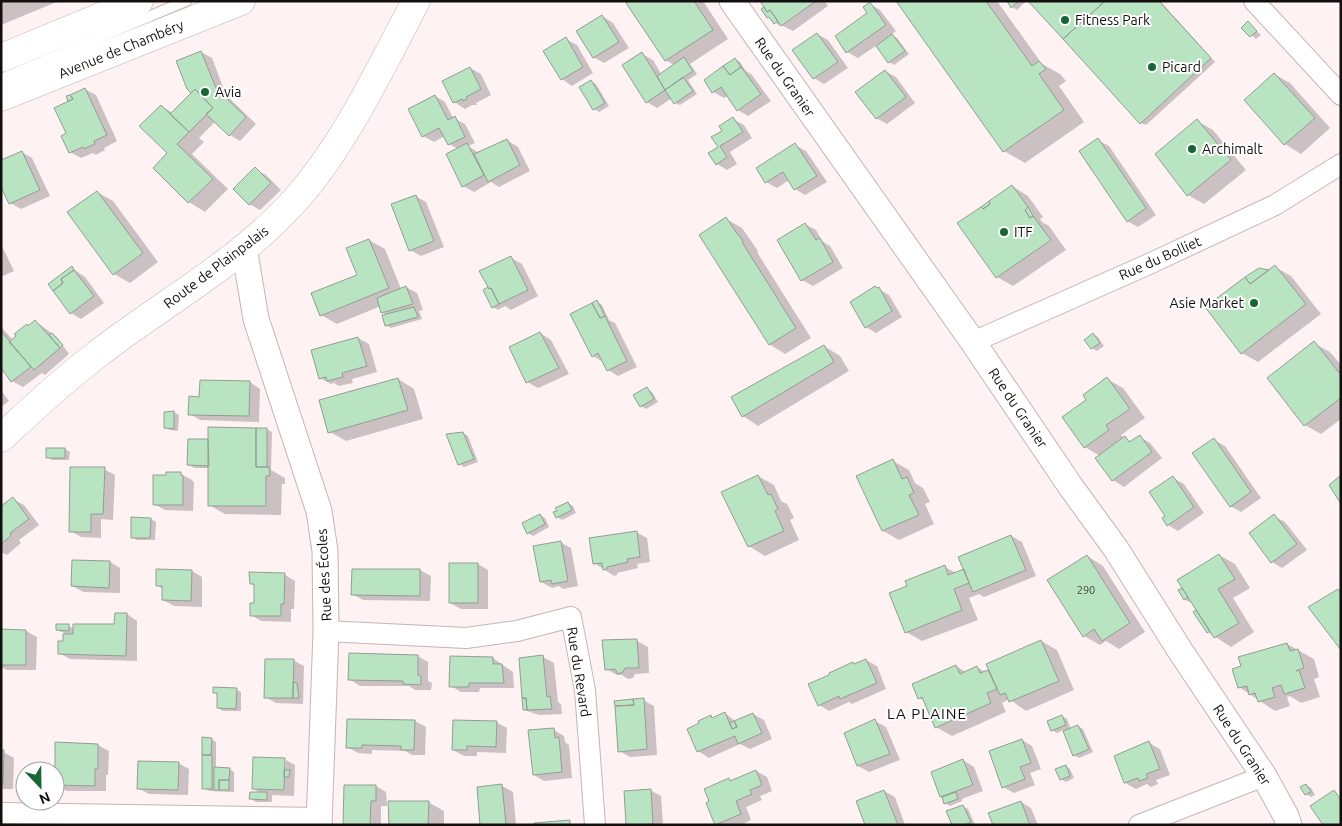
<svg xmlns="http://www.w3.org/2000/svg" width="1342" height="826" viewBox="0 0 1342 826" font-family="Ubuntu,sans-serif">
  <style>
    .shadow { fill: #0003 }
    .building { fill: #b8e4c2; stroke: #939d95 }
    .lines { fill: none; stroke-linecap: round; stroke-linejoin: round }
    .service-casing { stroke: #c4b5b6; stroke-width: 12 }
    .minor-casing { stroke: #c4b5b6; stroke-width: 22 }
    .tertiary-casing { stroke: #c4b5b6; stroke-width: 27 }
    .secondary-casing { stroke: #c4b5b6; stroke-width: 29 }
    .service { stroke: #fff; stroke-width: 10 }
    .minor { stroke: #fff; stroke-width: 20 }
    .tertiary { stroke: #fff; stroke-width: 25 }
    .secondary { stroke: #fff; stroke-width: 28 }
    .poi-dot { fill: #166636; stroke: #fff; stroke-width: 2 }
    .labels { text-anchor: middle; stroke-width: 4; stroke-linejoin: round; paint-order: stroke }
    .number-label { font-size: 11px; fill: #3d443c }
    .poi-label { font-size: 14px; fill: #140f0f; stroke: #fff; text-anchor: start }
    .street-label { font-size: 14px; fill: #140f0f; stroke: #fff }
    .neighbourhood-label { font-size: 15px; letter-spacing: 1px; fill: #140f0f; stroke: #fff }
  </style>
  <rect width="100%" height="100%" fill="#fff2f3"/>
  <path class="shadow" d="M 1,1 L 59,1 L 1,25 Z
    M 631,1 L 703,1 L 728,39 L 690,64 L 697,74 L 688,80 L 697,94 L 680,105 L 675,103 L 672,98 L 657,108 L 647,102 L 642,54 L 653,60 L 661,74 L 674,65 L 665,60 Z
    M 761,1 L 825,1 L 828,6 L 793,31 L 781,25 L 780,26 L 768,17 L 763,10 L 768,11 Z
    M 897,1 L 997,1 L 1042,64 L 1060,74 L 1066,81 L 1059,86 L 1084,122 L 1025,163 L 1004,151 Z
    M 1008,1 L 1026,1 L 1017,10 L 1012,7 Z
    M 1030,1 L 1160,1 L 1215,62 L 1146,125 L 1141,123 Z
    M 870,4 L 880,10 L 896,31 L 891,35 L 897,38 L 909,54 L 894,65 L 889,62 L 877,45 L 858,58 L 847,52 L 869,13 Z
    M 602,16 L 613,23 L 629,48 L 604,63 L 593,57 Z
    M 1248,23 L 1261,35 L 1256,39 L 1243,28 Z
    M 817,34 L 828,40 L 848,68 L 824,84 L 814,78 Z
    M 566,39 L 577,45 L 593,73 L 572,86 L 562,79 Z
    M 201,52 L 212,58 L 226,95 L 256,124 L 240,141 L 230,135 L 216,121 L 199,138 L 204,142 L 192,154 L 228,189 L 205,212 L 189,202 L 155,168 L 169,153 L 161,106 L 173,113 L 193,92 Z
    M 735,59 L 740,62 L 746,71 L 752,75 L 771,101 L 748,116 L 738,110 L 728,96 L 724,98 L 713,92 Z
    M 470,68 L 481,74 L 491,95 L 476,103 L 477,105 L 472,105 L 465,109 L 454,102 L 443,82 Z
    M 885,71 L 896,77 L 915,103 L 887,124 L 876,118 Z
    M 1274,74 L 1290,83 L 1330,128 L 1301,154 L 1285,144 L 1245,100 Z
    M 591,81 L 596,84 L 609,106 L 599,112 L 594,109 Z
    M 85,89 L 96,95 L 117,141 L 104,148 L 105,150 L 96,155 L 93,153 L 81,158 L 70,152 L 67,134 L 71,101 L 69,100 Z
    M 435,96 L 445,102 L 453,118 L 465,124 L 475,143 L 468,146 L 479,153 L 507,140 L 518,147 L 530,171 L 499,187 L 491,182 L 474,192 L 463,186 L 458,149 L 449,144 L 445,136 L 434,142 L 423,136 Z
    M 733,119 L 744,125 L 752,138 L 730,152 L 737,164 L 727,170 L 717,164 L 720,147 L 713,137 L 724,131 Z
    M 1197,121 L 1213,130 L 1246,170 L 1204,204 L 1188,195 Z
    M 1098,140 L 1109,146 L 1156,215 L 1138,227 L 1127,221 Z
    M 795,145 L 806,151 L 827,182 L 805,195 L 795,189 L 789,180 L 777,188 L 766,182 Z
    M 22,152 L 32,158 L 50,196 L 21,209 L 10,203 Z
    M 255,169 L 266,175 L 281,190 L 260,210 L 249,204 Z
    M 1012,186 L 1028,196 L 1043,217 L 1040,219 L 1042,222 L 1049,226 L 1066,250 L 1013,286 L 997,277 Z
    M 97,192 L 113,201 L 158,262 L 130,283 L 114,274 Z
    M 415,196 L 426,202 L 444,247 L 421,256 L 410,250 Z
    M 726,219 L 742,228 L 758,251 L 757,252 L 811,338 L 785,354 L 769,344 Z
    M 805,224 L 816,230 L 822,241 L 830,246 L 843,268 L 813,286 L 802,280 Z
    M 369,240 L 385,249 L 401,289 L 406,287 L 417,293 L 423,310 L 419,311 L 422,319 L 391,328 L 386,325 L 387,315 L 382,312 L 381,306 L 337,324 L 321,315 L 359,276 Z
    M 1,244 L 14,271 L 1,277 Z
    M 511,258 L 522,264 L 538,296 L 511,310 L 505,306 L 498,310 L 493,307 L 489,288 Z
    M 1275,267 L 1291,276 L 1321,314 L 1258,362 L 1242,353 L 1269,272 Z
    M 72,268 L 85,277 L 104,303 L 81,319 L 71,313 Z
    M 879,289 L 889,295 L 902,317 L 876,333 L 866,327 Z
    M 597,302 L 602,305 L 609,320 L 615,323 L 637,367 L 618,376 L 608,370 L 603,362 L 593,356 Z
    M 35,321 L 57,337 L 69,354 L 45,375 L 42,373 L 23,387 L 12,381 L 1,366 L 1,327 L 13,340 L 27,325 L 29,327 Z
    M 540,333 L 551,340 L 569,374 L 538,388 L 527,382 Z
    M 1093,334 L 1098,337 L 1104,346 L 1097,351 L 1092,348 Z
    M 358,338 L 369,344 L 377,372 L 352,379 L 353,383 L 339,386 L 334,383 L 331,384 L 320,378 Z
    M 1314,343 L 1330,352 L 1341,365 L 1341,419 L 1321,434 L 1305,425 Z
    M 824,346 L 840,356 L 849,371 L 758,426 L 743,416 Z
    M 398,379 L 414,389 L 423,419 L 346,441 L 330,432 Z
    M 1107,379 L 1123,388 L 1145,418 L 1121,435 L 1124,438 L 1132,442 L 1140,437 L 1150,443 L 1162,458 L 1124,487 L 1113,480 L 1097,458 L 1100,456 L 1085,447 Z
    M 250,382 L 260,389 L 259,422 L 200,420 L 190,414 L 200,398 Z
    M 647,389 L 652,392 L 658,402 L 646,409 L 641,406 Z
    M 1,390 L 9,401 L 1,407 Z
    M 174,412 L 179,415 L 178,431 L 170,430 L 165,428 Z
    M 267,429 L 272,432 L 271,470 L 285,478 L 285,484 L 282,484 L 281,515 L 225,514 L 209,505 L 210,468 L 194,468 L 189,465 L 208,440 Z
    M 463,433 L 468,436 L 478,462 L 464,467 L 459,464 Z
    M 1214,440 L 1225,446 L 1261,498 L 1241,512 L 1230,506 Z
    M 65,449 L 70,452 L 69,460 L 52,460 L 47,457 Z
    M 893,461 L 909,470 L 915,483 L 923,488 L 930,502 L 925,504 L 934,524 L 899,540 L 883,531 Z
    M 104,469 L 115,475 L 113,520 L 101,519 L 101,538 L 81,537 L 71,531 Z
    M 181,474 L 192,480 L 194,483 L 193,511 L 165,510 L 154,504 Z
    M 758,476 L 774,485 L 781,501 L 787,504 L 794,518 L 790,520 L 799,540 L 765,556 L 749,546 Z
    M 1173,478 L 1184,484 L 1204,513 L 1178,531 L 1168,525 L 1166,516 Z
    M 13,499 L 24,505 L 39,525 L 19,540 L 21,543 L 7,555 L 1,552 L 1,508 Z
    M 568,503 L 573,506 L 576,513 L 562,520 L 557,517 L 555,513 Z
    M 540,515 L 545,518 L 549,527 L 533,536 L 528,533 Z
    M 1274,516 L 1285,522 L 1307,550 L 1282,568 L 1272,562 Z
    M 151,519 L 156,522 L 155,540 L 137,540 L 132,537 Z
    M 636,532 L 647,538 L 650,562 L 637,564 L 638,568 L 617,573 L 617,575 L 614,576 L 594,563 Z
    M 1011,536 L 1022,542 L 1036,576 L 984,597 L 979,594 L 969,598 L 978,620 L 922,641 L 906,632 L 909,587 L 945,567 L 956,573 L 965,570 Z
    M 560,542 L 571,548 L 578,586 L 563,589 L 559,586 L 552,588 L 541,582 Z
    M 1219,555 L 1235,564 L 1250,588 L 1233,598 L 1254,632 L 1231,647 L 1208,632 L 1195,612 L 1198,610 L 1192,600 L 1189,602 L 1184,599 L 1182,589 L 1186,592 Z
    M 1087,556 L 1103,566 L 1145,632 L 1119,649 L 1106,641 L 1100,645 L 1084,636 Z
    M 110,562 L 120,568 L 120,593 L 83,592 L 73,586 Z
    M 478,564 L 488,570 L 488,609 L 461,609 L 450,603 Z
    M 353,570 L 420,570 L 431,576 L 430,601 L 363,600 L 352,594 Z
    M 192,571 L 202,577 L 202,607 L 174,606 L 163,600 L 163,589 L 157,585 Z
    M 285,575 L 295,581 L 294,609 L 291,609 L 291,622 L 261,621 L 251,615 L 255,604 L 255,586 L 251,583 Z
    M 127,614 L 137,621 L 137,661 L 70,659 L 59,653 L 64,642 L 64,633 L 57,630 L 69,626 L 74,629 L 115,625 Z
    M 1,631 L 26,631 L 37,637 L 36,670 L 7,670 L 1,667 Z
    M 637,641 L 648,647 L 649,673 L 635,674 L 633,678 L 628,679 L 622,675 L 617,675 L 606,669 L 603,642 Z
    M 1041,641 L 1057,650 L 1074,690 L 1026,711 L 1009,699 L 1002,703 L 1006,712 L 952,736 L 936,727 L 925,701 L 919,698 L 956,666 L 966,672 L 977,667 L 985,672 Z
    M 1287,644 L 1314,659 L 1319,677 L 1314,679 L 1320,697 L 1301,703 L 1290,696 L 1287,697 L 1290,706 L 1275,711 L 1239,687 Z
    M 418,656 L 428,662 L 428,681 L 432,683 L 431,690 L 415,690 L 409,686 L 360,686 L 349,679 Z
    M 543,657 L 554,663 L 558,702 L 561,704 L 562,714 L 539,715 L 524,710 L 520,659 Z
    M 493,658 L 513,672 L 514,688 L 480,688 L 479,692 L 461,692 L 451,686 Z
    M 293,660 L 304,666 L 303,704 L 276,703 L 265,697 Z
    M 866,660 L 877,666 L 886,689 L 852,704 L 849,702 L 829,711 L 819,705 L 856,665 Z
    M 236,689 L 241,692 L 241,711 L 223,711 L 218,708 L 219,695 L 214,692 Z
    M 643,700 L 654,706 L 657,755 L 630,757 L 619,751 Z
    M 725,713 L 736,722 L 753,714 L 764,720 L 772,739 L 750,749 L 740,744 L 709,758 L 698,751 L 701,724 L 711,717 L 714,718 Z
    M 1062,716 L 1067,719 L 1071,729 L 1078,726 L 1083,729 L 1093,752 L 1079,758 L 1074,755 L 1064,730 L 1057,733 L 1052,730 Z
    M 415,721 L 426,727 L 425,755 L 412,755 L 405,751 L 372,750 L 372,754 L 358,753 L 347,747 Z
    M 875,721 L 886,727 L 900,760 L 869,772 L 858,766 L 845,733 Z
    M 496,722 L 507,728 L 506,753 L 477,752 L 477,756 L 464,756 L 453,750 Z
    M 554,730 L 564,736 L 565,742 L 569,745 L 572,778 L 544,781 L 534,775 Z
    M 211,739 L 216,742 L 216,769 L 229,769 L 234,772 L 234,792 L 209,791 L 204,788 Z
    M 1022,740 L 1032,746 L 1041,769 L 1030,773 L 1035,785 L 1014,793 L 1003,787 Z
    M 57,743 L 98,745 L 109,751 L 108,775 L 106,775 L 106,791 L 67,791 L 56,785 Z
    M 1149,743 L 1160,749 L 1170,775 L 1156,780 L 1158,784 L 1151,787 L 1147,784 L 1136,789 L 1125,783 Z
    M 1,751 L 14,758 L 13,789 L 1,789 Z
    M 286,760 L 295,765 L 294,796 L 272,795 L 272,802 L 256,802 L 251,799 L 262,794 L 254,789 L 285,771 Z
    M 963,760 L 974,767 L 983,791 L 962,799 L 962,801 L 950,806 L 945,803 L 941,797 L 932,772 Z
    M 178,763 L 189,769 L 188,795 L 149,794 L 138,788 Z
    M 1065,766 L 1070,769 L 1074,778 L 1066,782 L 1061,779 Z
    M 756,771 L 767,777 L 772,791 L 760,796 L 762,800 L 746,807 L 751,820 L 741,825 L 716,824 L 728,780 L 731,781 Z
    M 1306,785 L 1311,788 L 1315,795 L 1311,797 L 1306,794 Z
    M 376,786 L 386,792 L 387,806 L 381,806 L 381,825 L 344,825 Z
    M 502,786 L 513,792 L 516,825 L 482,825 Z
    M 650,790 L 661,796 L 663,825 L 627,825 Z
    M 884,791 L 895,797 L 905,825 L 867,825 Z
    M 428,802 L 444,811 L 444,825 L 390,825 Z
    M 1021,802 L 1031,808 L 1038,825 L 994,825 Z
    M 963,806 L 968,809 L 975,825 L 953,825 Z"/>
  <path class="building" d="M 629,1 L 694,1 L 713,30 L 665,61 L 626,3 Z
    M 760,1 L 816,1 L 781,26 L 770,10 L 767,12 Z
    M 896,1 L 986,1 L 1032,66 L 1039,61 L 1046,69 L 1039,74 L 1064,110 L 1003,152 Z
    M 1007,1 L 1019,1 L 1011,8 Z
    M 1028,1 L 1105,1 L 1063,39 Z
    M 1105,1 L 1159,1 L 1211,58 L 1140,124 L 1063,39 Z
    M 870,2 L 886,25 L 846,53 L 835,36 L 867,13 L 863,7 Z
    M 764,7 L 767,12 L 770,10 L 778,21 L 774,24 L 769,17 L 767,18 L 761,9 Z
    M 602,15 L 619,42 L 593,58 L 576,31 Z
    M 1248,21 L 1257,31 L 1250,37 L 1241,28 Z
    M 817,33 L 838,62 L 813,79 L 792,50 Z
    M 892,34 L 905,51 L 888,63 L 876,46 Z
    M 566,37 L 583,67 L 561,80 L 543,51 Z
    M 201,51 L 216,88 L 246,117 L 229,136 L 206,114 L 213,108 L 195,89 L 191,93 L 187,89 L 176,61 Z
    M 642,52 L 665,90 L 646,103 L 622,65 Z
    M 684,57 L 693,71 L 665,90 L 657,76 Z
    M 735,58 L 741,67 L 730,75 L 723,66 Z
    M 723,66 L 730,75 L 741,67 L 761,94 L 737,111 L 721,87 L 712,93 L 704,80 Z
    M 470,67 L 481,89 L 466,97 L 467,99 L 463,101 L 462,99 L 453,103 L 442,81 Z
    M 885,70 L 906,97 L 876,119 L 855,92 Z
    M 1274,73 L 1315,118 L 1284,145 L 1244,100 Z
    M 683,77 L 693,91 L 674,104 L 665,90 Z
    M 591,80 L 605,103 L 593,110 L 579,87 Z
    M 85,88 L 107,135 L 94,141 L 95,144 L 84,149 L 83,147 L 69,153 L 61,136 L 66,133 L 54,108 L 73,99 L 70,95 Z
    M 195,89 L 213,108 L 189,132 L 170,114 Z
    M 70,95 L 73,99 L 68,101 L 66,96 Z
    M 435,95 L 448,120 L 455,116 L 465,137 L 448,145 L 439,128 L 422,137 L 408,109 Z
    M 161,105 L 189,132 L 177,144 L 213,179 L 188,203 L 153,168 L 167,153 L 139,126 Z
    M 733,117 L 743,132 L 720,146 L 727,157 L 716,165 L 708,153 L 718,147 L 711,137 L 722,131 L 719,126 Z
    M 1197,119 L 1231,160 L 1187,196 L 1155,154 Z
    M 1098,138 L 1146,208 L 1127,222 L 1079,151 Z
    M 507,139 L 520,165 L 488,182 L 474,154 Z
    M 467,143 L 484,175 L 462,187 L 446,154 Z
    M 795,143 L 817,176 L 794,190 L 783,172 L 765,183 L 756,168 Z
    M 22,151 L 40,190 L 9,204 L 1,187 L 1,160 Z
    M 255,167 L 271,183 L 249,205 L 233,189 Z
    M 1012,185 L 1028,207 L 1025,210 L 1030,218 L 1033,216 L 1051,240 L 996,278 L 957,223 L 981,207 L 983,209 L 990,204 L 989,201 Z
    M 97,191 L 143,253 L 113,275 L 67,212 Z
    M 416,195 L 434,241 L 409,251 L 391,204 Z
    M 989,201 L 990,204 L 983,209 L 981,207 Z
    M 1028,207 L 1033,216 L 1030,218 L 1025,210 Z
    M 726,217 L 738,235 L 739,235 L 743,241 L 742,242 L 796,328 L 769,345 L 699,235 Z
    M 805,223 L 816,240 L 820,238 L 833,262 L 801,281 L 777,240 Z
    M 369,239 L 389,288 L 320,316 L 311,293 L 357,275 L 346,248 Z
    M 511,256 L 528,290 L 499,304 L 491,288 L 489,289 L 488,287 L 479,271 Z
    M 1275,265 L 1306,304 L 1241,354 L 1205,307 L 1245,277 L 1250,284 Z
    M 72,266 L 74,270 L 61,279 L 63,283 L 53,291 L 48,284 Z
    M 1259,268 L 1269,270 L 1250,284 L 1245,277 Z
    M 74,270 L 94,296 L 70,314 L 53,291 L 63,283 L 61,279 Z
    M 406,286 L 413,304 L 381,313 L 377,298 Z
    M 875,286 L 877,288 L 879,287 L 892,311 L 865,328 L 850,302 Z
    M 488,287 L 489,289 L 491,288 L 499,304 L 492,308 L 483,290 Z
    M 597,300 L 605,316 L 600,318 L 592,303 Z
    M 592,303 L 600,318 L 605,316 L 627,361 L 607,371 L 598,353 L 592,357 L 570,314 Z
    M 414,307 L 418,317 L 385,326 L 382,315 Z
    M 35,320 L 60,348 L 34,370 L 9,342 L 16,336 L 14,334 L 27,324 L 28,326 Z
    M 1,331 L 31,367 L 11,382 L 1,368 Z
    M 540,332 L 559,368 L 526,383 L 509,347 Z
    M 52,333 L 63,345 L 60,348 L 49,335 Z
    M 1093,333 L 1100,343 L 1091,349 L 1084,340 Z
    M 358,337 L 367,366 L 342,373 L 343,377 L 327,381 L 326,377 L 319,379 L 311,350 Z
    M 1314,341 L 1341,375 L 1341,398 L 1304,426 L 1267,378 Z
    M 824,345 L 834,362 L 742,417 L 731,397 Z
    M 1107,377 L 1130,409 L 1106,425 L 1109,430 L 1084,448 L 1062,417 L 1086,400 L 1083,395 Z
    M 398,378 L 408,410 L 328,433 L 319,400 Z
    M 200,380 L 250,381 L 249,416 L 188,415 L 189,396 L 199,397 Z
    M 647,387 L 654,399 L 640,407 L 633,395 Z
    M 174,411 L 174,429 L 164,428 L 164,412 Z
    M 208,427 L 256,428 L 256,467 L 269,467 L 270,476 L 266,476 L 266,506 L 208,506 Z
    M 256,428 L 267,428 L 267,467 L 256,467 Z
    M 463,432 L 474,459 L 458,465 L 446,434 Z
    M 1140,435 L 1152,452 L 1112,481 L 1095,458 L 1125,436 L 1129,442 Z
    M 1214,438 L 1251,492 L 1230,507 L 1192,453 Z
    M 188,439 L 208,439 L 209,466 L 187,465 Z
    M 46,448 L 65,448 L 65,458 L 46,458 Z
    M 893,459 L 902,479 L 907,477 L 914,493 L 909,495 L 919,515 L 882,531 L 856,476 Z
    M 70,467 L 105,467 L 103,514 L 91,514 L 91,532 L 69,532 Z
    M 166,472 L 181,472 L 181,475 L 183,476 L 183,505 L 153,505 L 153,475 L 166,475 Z
    M 758,475 L 768,495 L 771,494 L 778,509 L 775,511 L 784,531 L 748,547 L 721,492 Z
    M 1341,475 L 1341,504 L 1329,485 Z
    M 1173,476 L 1194,507 L 1167,526 L 1162,518 L 1165,516 L 1149,492 Z
    M 13,497 L 29,519 L 10,533 L 11,536 L 1,544 L 1,506 Z
    M 568,502 L 572,510 L 556,518 L 553,512 L 557,511 L 555,508 Z
    M 540,514 L 545,524 L 527,534 L 522,523 Z
    M 1274,514 L 1297,544 L 1271,563 L 1249,533 Z
    M 131,517 L 151,518 L 150,538 L 131,538 Z
    M 637,531 L 640,557 L 627,559 L 628,562 L 607,567 L 607,569 L 603,570 L 602,563 L 593,564 L 589,538 Z
    M 1011,535 L 1026,570 L 973,592 L 958,557 Z
    M 561,541 L 568,581 L 552,584 L 551,580 L 540,582 L 533,546 Z
    M 1219,554 L 1235,579 L 1218,589 L 1239,623 L 1214,638 L 1177,580 Z
    M 1087,555 L 1130,623 L 1102,641 L 1094,629 L 1083,637 L 1047,580 Z
    M 72,560 L 110,561 L 109,588 L 71,586 Z
    M 449,563 L 478,563 L 478,603 L 449,603 Z
    M 945,565 L 948,575 L 964,569 L 969,583 L 954,589 L 962,610 L 905,633 L 889,593 L 907,586 L 905,581 Z
    M 156,569 L 192,570 L 191,601 L 162,600 L 162,586 L 156,586 Z
    M 352,569 L 420,569 L 420,596 L 351,595 Z
    M 249,572 L 285,573 L 284,604 L 281,604 L 281,616 L 250,616 L 250,603 L 254,603 L 254,584 L 250,584 Z
    M 1182,588 L 1188,597 L 1184,600 L 1178,590 Z
    M 1338,589 L 1341,594 L 1341,650 L 1308,607 Z
    M 1196,610 L 1210,631 L 1207,633 L 1193,612 Z
    M 115,613 L 127,613 L 126,656 L 58,654 L 58,641 L 63,641 L 63,634 L 73,634 L 73,624 L 114,624 Z
    M 56,624 L 69,624 L 69,631 L 56,630 Z
    M 1,629 L 26,630 L 26,665 L 1,665 Z
    M 637,639 L 639,668 L 625,668 L 623,672 L 618,674 L 615,669 L 605,670 L 602,640 Z
    M 1041,640 L 1059,681 L 1009,702 L 1005,693 L 1000,695 L 986,664 Z
    M 1287,643 L 1290,651 L 1298,649 L 1304,668 L 1296,671 L 1299,670 L 1305,688 L 1284,694 L 1281,685 L 1272,688 L 1275,697 L 1258,702 L 1255,693 L 1249,695 L 1247,686 L 1238,688 L 1232,669 L 1241,666 L 1238,657 Z
    M 349,653 L 418,655 L 418,675 L 421,676 L 421,685 L 403,684 L 403,681 L 348,680 Z
    M 543,655 L 547,697 L 550,696 L 552,709 L 527,710 L 526,698 L 522,698 L 519,658 Z
    M 450,656 L 493,657 L 493,664 L 502,664 L 504,683 L 469,683 L 469,687 L 449,687 Z
    M 265,659 L 294,659 L 293,698 L 264,698 Z
    M 866,659 L 877,683 L 840,699 L 839,696 L 818,706 L 808,684 L 829,675 L 829,673 L 853,662 L 854,664 Z
    M 956,665 L 960,674 L 977,666 L 980,673 L 988,670 L 997,689 L 987,693 L 991,703 L 935,728 L 922,697 L 918,699 L 912,684 Z
    M 293,682 L 297,683 L 299,698 L 293,698 Z
    M 213,687 L 237,688 L 236,709 L 217,708 L 217,693 L 213,693 Z
    M 522,698 L 526,698 L 527,710 L 523,710 Z
    M 644,698 L 647,749 L 618,752 L 615,706 L 634,705 L 633,699 Z
    M 633,699 L 634,705 L 615,706 L 614,701 Z
    M 725,712 L 732,729 L 737,727 L 734,721 L 753,713 L 762,733 L 738,744 L 735,736 L 697,752 L 687,729 L 699,723 L 698,721 L 711,715 L 712,718 Z
    M 1062,715 L 1066,725 L 1051,731 L 1047,721 Z
    M 347,719 L 415,720 L 414,750 L 401,750 L 401,746 L 362,745 L 362,748 L 346,748 Z
    M 875,719 L 890,754 L 857,766 L 844,733 Z
    M 453,720 L 497,721 L 496,747 L 467,746 L 467,750 L 452,750 Z
    M 734,721 L 737,727 L 732,729 L 730,723 Z
    M 1078,725 L 1089,749 L 1073,756 L 1063,731 Z
    M 554,728 L 555,738 L 559,737 L 562,772 L 533,775 L 528,730 Z
    M 202,737 L 212,738 L 211,755 L 202,755 Z
    M 1022,739 L 1031,763 L 1020,767 L 1025,779 L 1002,788 L 989,751 Z
    M 1149,741 L 1160,769 L 1146,774 L 1148,778 L 1139,781 L 1138,778 L 1124,783 L 1114,756 Z
    M 55,742 L 98,744 L 98,769 L 95,769 L 95,786 L 55,785 Z
    M 1,750 L 4,750 L 3,783 L 1,783 Z
    M 202,755 L 212,755 L 212,789 L 202,789 Z
    M 253,757 L 285,758 L 284,790 L 252,789 Z
    M 963,759 L 973,785 L 940,797 L 931,772 Z
    M 138,761 L 179,762 L 178,790 L 137,789 Z
    M 1066,765 L 1070,776 L 1060,780 L 1055,769 Z
    M 214,767 L 230,768 L 229,780 L 219,780 L 219,790 L 214,790 Z
    M 284,770 L 290,770 L 289,777 L 284,777 Z
    M 756,770 L 762,785 L 750,790 L 752,794 L 736,801 L 741,814 L 715,825 L 706,803 L 709,801 L 704,789 L 729,778 L 730,781 Z
    M 219,780 L 229,780 L 229,790 L 219,790 Z
    M 502,784 L 506,825 L 480,825 L 477,787 Z
    M 1306,784 L 1311,792 L 1305,795 L 1300,787 Z
    M 344,785 L 376,785 L 376,801 L 371,801 L 370,825 L 343,825 Z
    M 651,789 L 653,824 L 626,825 L 624,791 Z
    M 884,790 L 898,825 L 865,825 L 856,801 Z
    M 1334,790 L 1341,800 L 1341,825 L 1323,825 L 1310,806 Z
    M 250,792 L 267,792 L 267,800 L 249,799 Z
    M 956,792 L 958,799 L 944,804 L 942,797 Z
    M 388,801 L 429,801 L 428,825 L 389,825 Z
    M 1021,801 L 1030,825 L 993,825 L 988,813 Z
    M 963,805 L 971,822 L 964,825 L 952,825 L 946,811 Z
    M 570,820 L 570,825 L 534,825 L 534,823 Z"/>
  <g class="lines">
    <g class="service-casing">
      <path id="service" d="M 1,79 L 186,1"/>
    </g>
    <g class="minor-casing">
      <path id="minor" d="M 1254,1 L 1341,95
        M 973,342 L 1149,264 L 1275,205 L 1341,164
        M 326,631 L 466,638 L 517,631 L 571,617 L 585,690 L 595,825
        M 1,813 L 319,818
        M 1139,825 L 1264,776"/>
    </g>
    <g class="tertiary-casing">
      <path id="tertiary" d="M 732,1 L 973,342 L 1071,487 L 1116,549 L 1181,652 L 1264,776 L 1286,816 L 1289,825
        M 244,247 L 256,319 L 319,511 L 325,551 L 326,631 L 319,825"/>
    </g>
    <g class="secondary-casing">
      <path id="secondary" d="M 1,58 L 139,1
        M 1,97 L 241,1
        M 1,438 C 31,410 62,381 95,356 C 161,304 241,262 297,198 C 345,144 382,65 416,1"/>
    </g>
    <use href="#service" class="service"/>
    <use href="#minor" class="minor"/>
    <use href="#tertiary" class="tertiary"/>
    <use href="#secondary" class="secondary"/>
  </g>
  <g class="poi-dot">
    <circle cx="1065" cy="20" r="5"/>
    <circle cx="1152" cy="67" r="5"/>
    <circle cx="205" cy="92" r="5"/>
    <circle cx="1192" cy="149" r="5"/>
    <circle cx="1004" cy="232" r="5"/>
    <circle cx="1254" cy="303" r="5"/>
  </g>
  <g class="labels">
    <g class="number-label">
      <text x="1086" y="594">290</text>
    </g>
    <g class="poi-label">
      <text x="1075" y="25">Fitness Park</text>
      <text x="1162" y="72">Picard</text>
      <text x="215" y="97">Avia</text>
      <text x="1202" y="154">Archimalt</text>
      <text x="1014" y="237">ITF</text>
      <text x="1244" y="308" text-anchor="end">Asie Market</text>
    </g>
    <g class="street-label">
      <text transform="translate(121 49) rotate(-22)" y="5">Avenue de Chambéry</text>
      <text transform="translate(785 77) rotate(55)" y="5">Rue du Granier</text>
      <text transform="translate(1160 258) rotate(-24)" y="5">Rue du Bolliet</text>
      <text transform="translate(216 267) rotate(-37)" y="5">Route de Plainpalais</text>
      <text transform="translate(1018 408) rotate(56)" y="5">Rue du Granier</text>
      <text transform="translate(324 575) rotate(-93)" y="5">Rue des Écoles</text>
      <text transform="translate(579 672) rotate(81)" y="5">Rue du Revard</text>
      <text transform="translate(1242 745) rotate(57)" y="5">Rue du Granier</text>
    </g>
    <g class="neighbourhood-label">
      <text x="927" y="719">LA PLAINE</text>
    </g>
  </g>
  <rect width="1342" height="826" fill="none" stroke="#140f0f" stroke-width="5"/>
  <g transform="translate(40 786) rotate(158)"><circle r="24" fill="#ffffff" stroke="#a19f9f"/>
  <path d="M0-4L9 19L0 12L-9 19Z" fill="#166636"/>
  <text y="-8" font-size="14" font-weight="bold" text-anchor="middle" fill="#140f0f">N</text>
  </g>
</svg>
